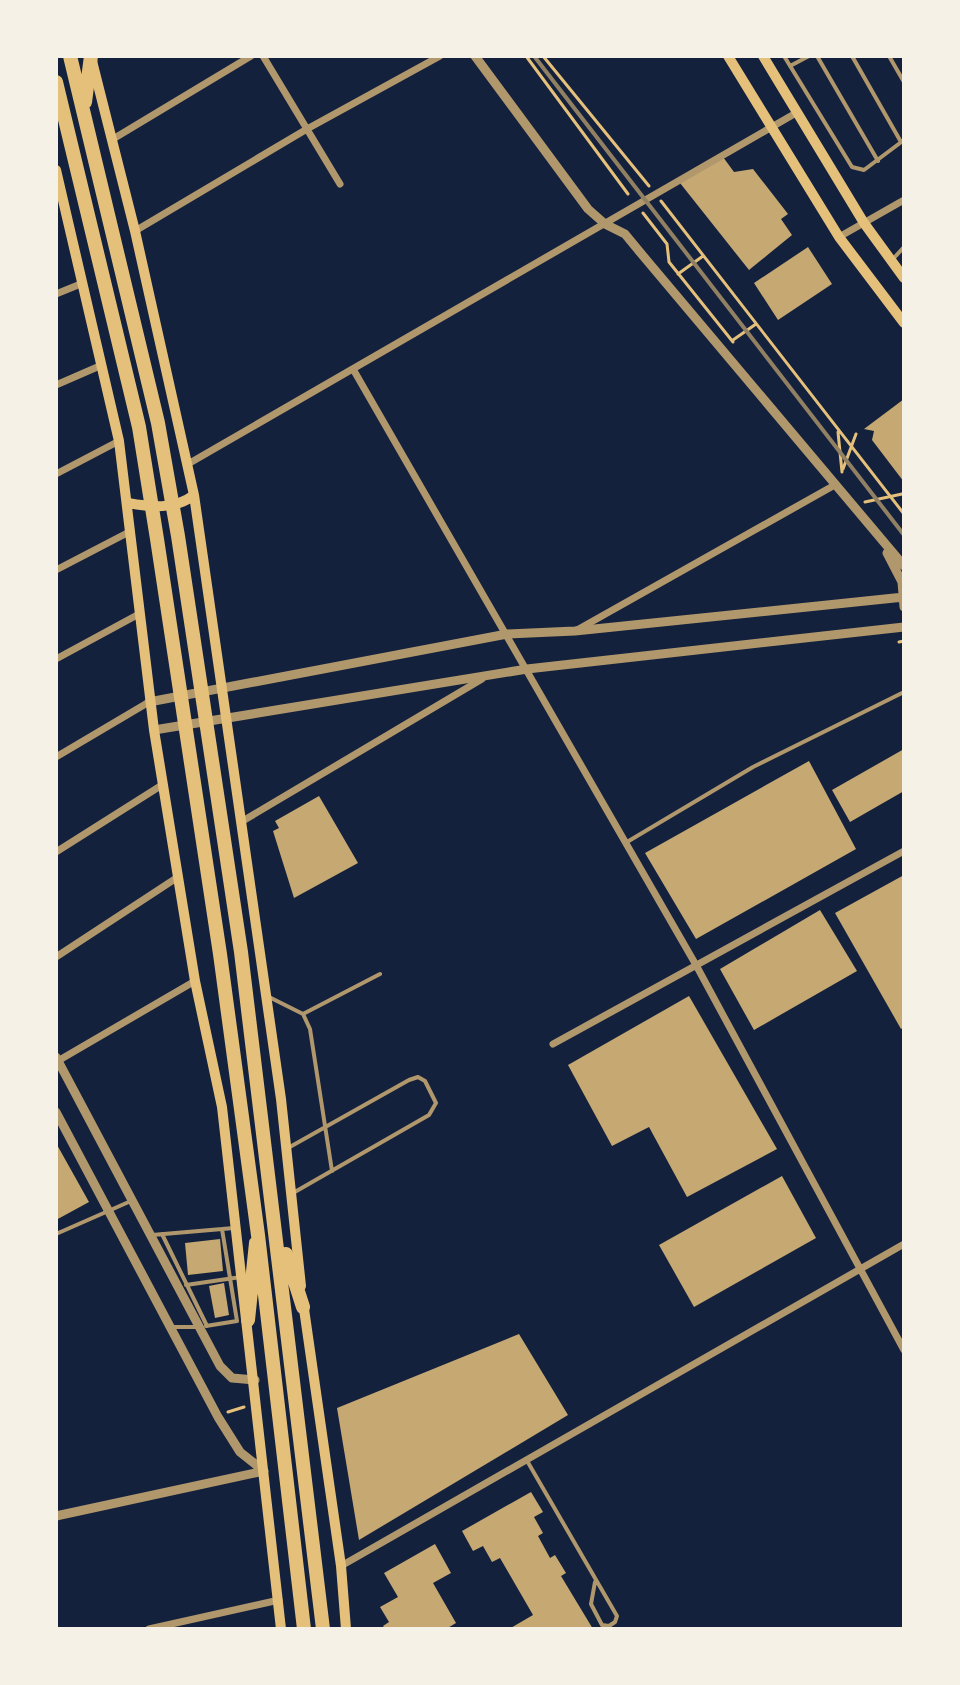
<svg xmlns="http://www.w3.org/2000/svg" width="960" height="1685" viewBox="0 0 960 1685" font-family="Commissioner,sans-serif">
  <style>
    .building { fill: #c6a872 }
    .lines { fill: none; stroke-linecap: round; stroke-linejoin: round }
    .path { stroke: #e5c07b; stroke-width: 3 }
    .service { stroke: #b1986c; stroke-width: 4 }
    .minor { stroke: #b1986c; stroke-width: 7 }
    .tertiary { stroke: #b1986c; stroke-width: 9 }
    .secondary { stroke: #e5c07b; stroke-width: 10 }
    .motorway { stroke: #e5c07b; stroke-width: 14 }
    .rail { stroke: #918062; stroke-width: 4 }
  </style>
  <rect width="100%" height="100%" fill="#14213d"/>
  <path class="building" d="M 723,157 L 734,172 L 753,169 L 788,214 L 781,219 L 792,235 L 749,270 L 680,183 Z
    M 808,247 L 832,284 L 778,320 L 754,283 Z
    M 904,399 L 904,482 L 872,440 L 874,431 L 864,429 Z
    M 904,749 L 904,791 L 850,822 L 832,790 Z
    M 809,761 L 856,849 L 696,939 L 645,853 Z
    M 319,796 L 358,863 L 294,898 L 273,831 L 279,828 L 275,821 Z
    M 904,875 L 904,1027 L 901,1029 L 835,913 Z
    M 820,910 L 857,971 L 754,1030 L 720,969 Z
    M 689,996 L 777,1149 L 687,1197 L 649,1127 L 612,1146 L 568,1065 Z
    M 56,1143 L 89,1202 L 56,1220 Z
    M 782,1176 L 816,1238 L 694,1307 L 659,1245 Z
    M 220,1239 L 223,1271 L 188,1275 L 185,1243 Z
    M 224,1283 L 229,1315 L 215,1318 L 209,1286 Z
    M 519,1334 L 568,1415 L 359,1540 L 337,1408 Z
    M 531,1492 L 543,1512 L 534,1517 L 543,1533 L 538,1536 L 550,1558 L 555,1555 L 566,1573 L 561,1576 L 593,1629 L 509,1629 L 533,1615 L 500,1558 L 492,1562 L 483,1546 L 473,1551 L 462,1531 Z
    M 435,1544 L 451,1573 L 433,1583 L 456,1623 L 446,1629 L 385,1629 L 383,1626 L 389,1622 L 380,1607 L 398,1597 L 384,1573 Z"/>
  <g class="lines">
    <path class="path" d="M 526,56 L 628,194
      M 543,56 L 649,186
      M 661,201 L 904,514
      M 643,213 L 667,244 L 669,262 L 733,342
      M 678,274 L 703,256
      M 733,340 L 756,324
      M 838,432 L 842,472
      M 843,469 L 856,434
      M 865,502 L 902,494
      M 899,642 L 904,641
      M 228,1412 L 244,1407"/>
    <path class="service" d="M 784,56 L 852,167 L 864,170 L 904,140
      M 817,56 L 878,161
      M 852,56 L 901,142
      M 889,56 L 904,82
      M 790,66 L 809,56
      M 893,259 L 904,247
      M 627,842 L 753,767 L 904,692
      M 269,997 L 303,1014 L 310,1029 L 332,1171
      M 303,1014 L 380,974
      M 288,1148 L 409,1080 L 418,1077 L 425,1081 L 436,1103 L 429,1115 L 293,1193
      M 222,1229 L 237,1321
      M 56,1234 L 131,1201
      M 162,1234 L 207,1326
      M 152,1235 L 234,1228
      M 186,1285 L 241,1277
      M 206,1326 L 237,1321
      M 170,1327 L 198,1327
      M 526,1459 L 617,1616 L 615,1622 L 609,1626 L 602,1625 L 591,1604 L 595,1582"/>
    <path class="minor" d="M 263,56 L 340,184
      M 113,139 L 251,56
      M 135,231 L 307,129 L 440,56
      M 839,237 L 904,200
      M 56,294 L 83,283
      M 353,369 L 696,965 L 904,1350
      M 56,385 L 102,365
      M 188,464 L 796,113
      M 56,474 L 119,441
      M 56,570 L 131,531
      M 577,630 L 833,486
      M 56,659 L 139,614
      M 56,757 L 149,702
      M 241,822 L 482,679
      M 56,852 L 162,785
      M 56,957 L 178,877
      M 553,1044 L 904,851
      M 56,1062 L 195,981
      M 341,1566 L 904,1244
      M 149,1629 L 279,1600"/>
    <path class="tertiary" d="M 475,56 L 588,209 L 605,224 L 625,234 L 644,257 L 904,566
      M 887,553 L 902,582 L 904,607
      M 149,702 L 507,634 L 575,631 L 904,597
      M 154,730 L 527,669 L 904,627
      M 56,1057 L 220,1366 L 232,1378 L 255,1380
      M 56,1112 L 218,1417 L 240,1452 L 264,1471
      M 56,1516 L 264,1471"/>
    <path class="secondary" d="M 728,56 L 839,237 L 904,323
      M 763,56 L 864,223 L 904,278
      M 92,61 L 135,231 L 194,495 L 281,1099 L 301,1286
      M 56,170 L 119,441 L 154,730 L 195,981 L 222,1107 L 281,1629
      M 128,503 C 150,507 175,510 194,495
      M 303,1302 L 341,1566 L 346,1629"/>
    <path class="motorway" d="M 70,56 L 158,423 L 178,536 L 241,952 L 323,1629
      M 56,82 L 139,427 L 157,539 L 220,954 L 258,1235 L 304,1629
      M 85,102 L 91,56
      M 286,1254 L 303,1307
      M 248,1320 L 256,1243"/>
    <path class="rail" d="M 534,56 L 904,535"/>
  </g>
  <rect width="960" height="1685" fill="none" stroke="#f6f1e7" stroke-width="116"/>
</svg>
